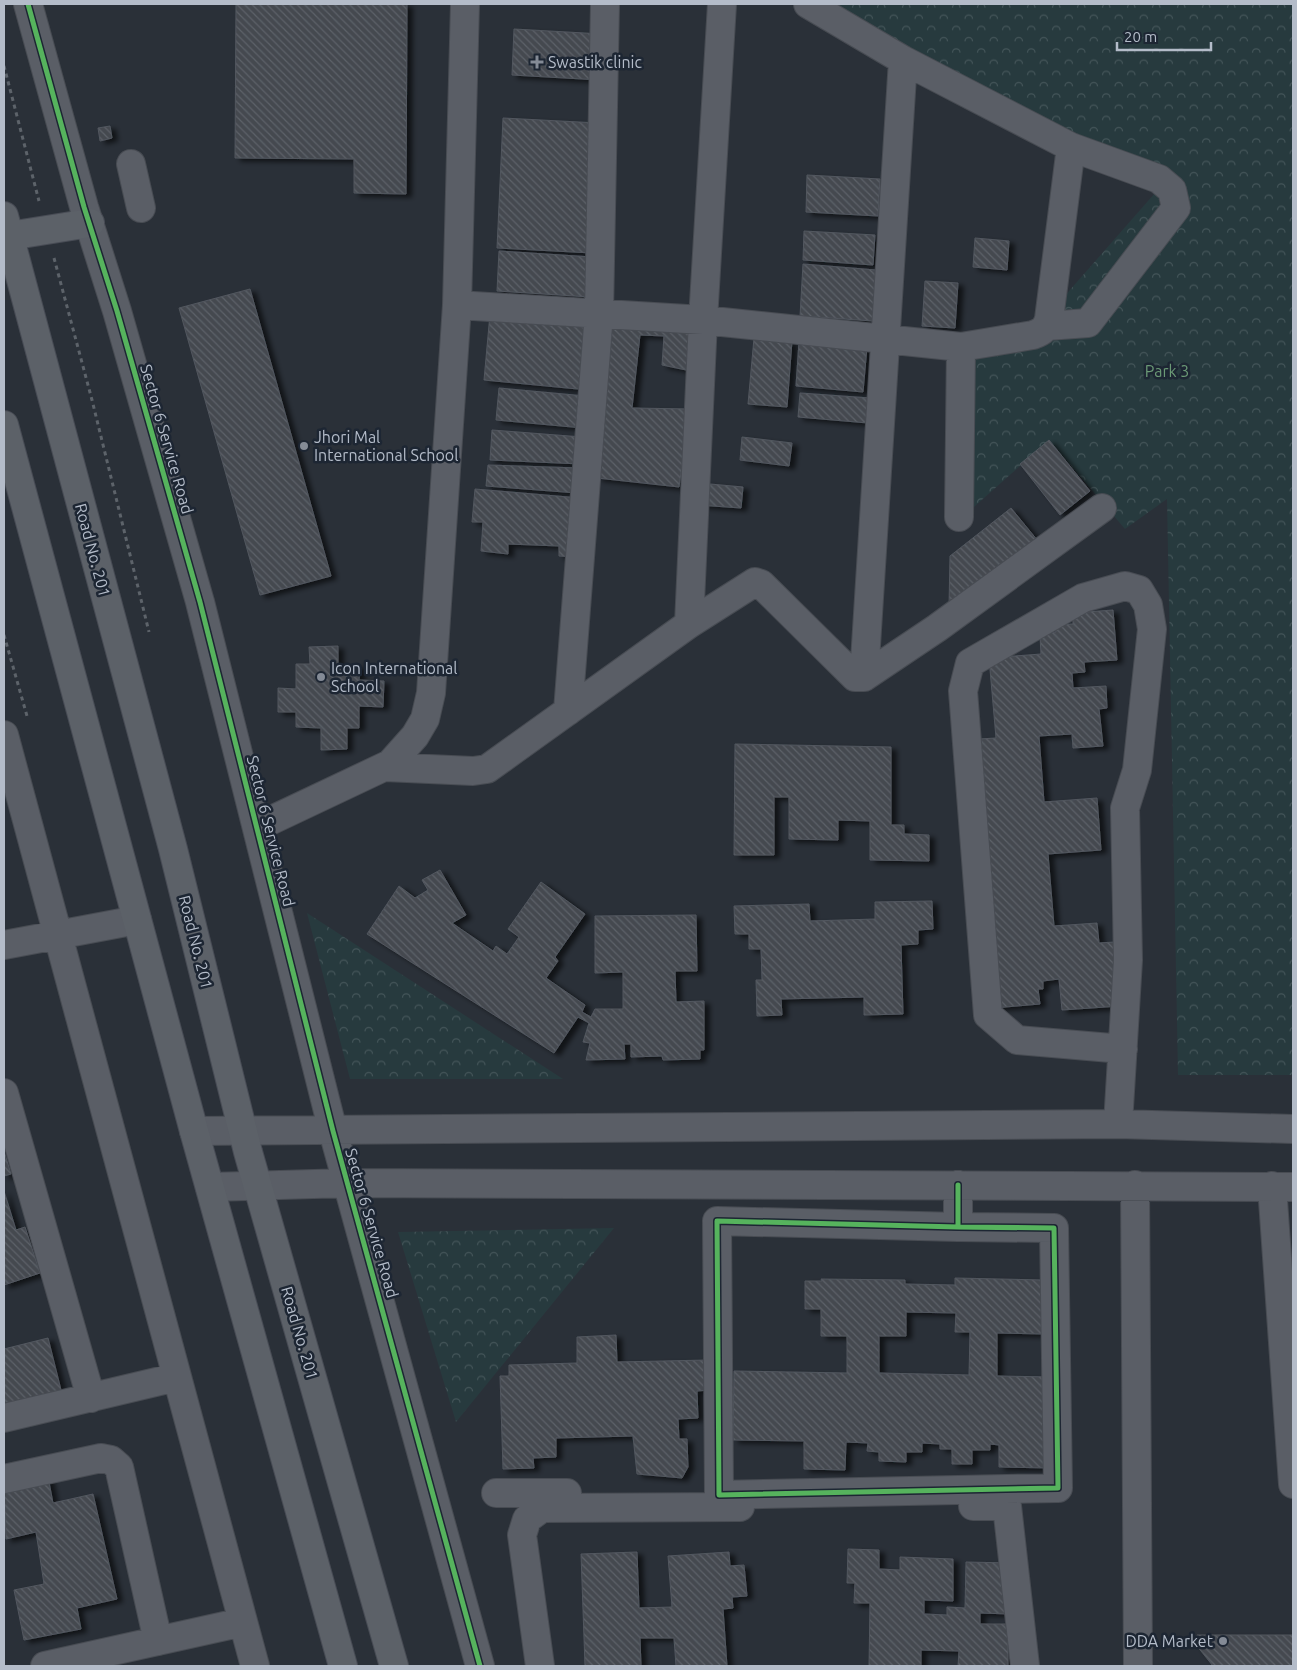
<svg xmlns="http://www.w3.org/2000/svg" width="1297" height="1670" viewBox="0 0 1297 1670" font-family="Ubuntu,sans-serif">
  <style>
    .park { fill: url(#park-crowns) }
    .building { fill: url(#building-back-hatch); stroke: #52575f; fill-rule: evenodd; filter: url(#shadow) }
    .lines { fill: none; stroke-linecap: round; stroke-linejoin: round }
    .minor-casing { stroke: #484c53; stroke-width: 30 }
    .major-casing { stroke: #484c55; stroke-width: 30 }
    .path { stroke: #5d636a; stroke-width: 3; stroke-dasharray: 4 4; stroke-linecap: butt }
    .minor { stroke: #5a5e66; stroke-width: 28 }
    .major { stroke: #5c6168; stroke-width: 28 }
    .cycleway-casing { stroke: #1d2633; stroke-width: 8 }
    .cycleway { stroke: #56b35d; stroke-width: 5 }
    .poi-dot { fill: #848b96; stroke: #1d2633; stroke-width: 2 }
    .labels { text-anchor: middle; stroke-width: 5; stroke-linejoin: round; paint-order: stroke }
    .poi-label { font-size: 16px; fill: #b4bcc9; stroke: #1d2633; text-anchor: start }
    .park-label { font-size: 16px; fill: #6b9a76; stroke: #1d2633 }
    .street-label { font-size: 16px; fill: #b4bcc9; stroke: #1d2633 }
  </style>
  <defs>
    <pattern id="park-crowns" width="20" height="18" patternUnits="userSpaceOnUse" patternTransform="scale(1.25)"><rect width="20" height="18" fill="#273a3e"/><path d="M2 6a3 3 0 1 1 6 0M12 15a3 3 0 1 1 6 0" fill="none" stroke="#445559"/></pattern>
    <pattern id="building-back-hatch" width="6" height="6" patternUnits="userSpaceOnUse" patternTransform="scale(1.25)"><rect width="6" height="6" fill="#444950"/><path d="M-1 5l2 2M0 0l6 6M5-1l2 2" fill="none" stroke="#5d6168"/></pattern>
    <filter id="shadow"><feDropShadow dx="5.5" dy="3" stdDeviation="2.5" flood-color="#0009"/></filter>
  </defs>
  <rect width="100%" height="100%" fill="#2a3038"/>
  <path class="park" d="M 815,4 L 1293,4 L 1293,1075 L 1178,1075 L 1167,499 L 1125,529 L 1049,440 L 956,523 L 969,356 L 1055,307 L 1162,185 Z
    M 307,913 L 563,1079 L 350,1079 Z
    M 614,1228 L 456,1422 L 398,1232 Z"/>
  <path class="building" d="M 236,4 L 407,4 L 406,194 L 354,193 L 354,159 L 235,158 Z
    M 514,29 L 602,34 L 600,80 L 512,75 Z
    M 503,118 L 598,123 L 592,253 L 497,248 Z
    M 110,126 L 112,138 L 100,141 L 98,128 Z
    M 807,175 L 880,179 L 878,216 L 806,212 Z
    M 804,231 L 875,235 L 873,265 L 803,260 Z
    M 975,238 L 1009,241 L 1007,270 L 973,267 Z
    M 499,251 L 592,257 L 590,297 L 497,291 Z
    M 803,264 L 876,270 L 873,321 L 800,316 Z
    M 925,281 L 958,283 L 955,328 L 922,326 Z
    M 250,289 L 331,576 L 260,595 L 179,308 Z
    M 490,314 L 594,324 L 588,390 L 484,380 Z
    M 608,325 L 694,329 L 691,371 L 662,365 L 664,336 L 640,335 L 632,408 L 690,409 L 679,487 L 597,478 Z
    M 754,338 L 792,341 L 787,407 L 748,404 Z
    M 799,342 L 867,347 L 863,392 L 796,386 Z
    M 499,388 L 585,396 L 583,428 L 496,420 Z
    M 800,393 L 870,398 L 868,423 L 798,417 Z
    M 492,430 L 582,437 L 581,464 L 490,460 Z
    M 742,437 L 792,443 L 789,466 L 740,460 Z
    M 1049,440 L 1090,491 L 1060,515 L 1020,464 Z
    M 488,465 L 579,468 L 577,493 L 486,486 Z
    M 699,483 L 743,487 L 741,508 L 698,505 Z
    M 475,489 L 580,498 L 577,557 L 559,556 L 559,546 L 508,544 L 508,554 L 481,551 L 483,522 L 472,522 Z
    M 1011,508 L 1038,541 L 949,606 L 950,556 Z
    M 1113,610 L 1117,660 L 1084,662 L 1085,672 L 1072,673 L 1073,688 L 1106,686 L 1107,708 L 1099,709 L 1103,746 L 1073,748 L 1072,734 L 1039,736 L 1044,802 L 1097,798 L 1101,850 L 1048,854 L 1054,926 L 1097,923 L 1099,943 L 1115,942 L 1120,1006 L 1062,1010 L 1059,979 L 1043,981 L 1043,989 L 1038,989 L 1040,1004 L 994,1008 L 979,739 L 996,738 L 989,658 L 1041,654 L 1040,636 L 1043,633 L 1056,632 L 1055,625 L 1073,624 L 1073,613 Z
    M 338,646 L 338,665 L 360,666 L 359,680 L 384,681 L 383,707 L 359,706 L 359,728 L 347,728 L 347,749 L 321,750 L 321,728 L 296,727 L 296,712 L 278,712 L 278,688 L 296,689 L 296,664 L 310,664 L 309,647 Z
    M 735,744 L 891,747 L 891,825 L 904,825 L 904,834 L 929,835 L 929,861 L 870,860 L 870,821 L 838,820 L 838,840 L 789,839 L 789,797 L 774,797 L 774,855 L 734,855 Z
    M 440,870 L 466,915 L 452,923 L 493,951 L 496,946 L 507,954 L 519,937 L 508,929 L 541,882 L 585,914 L 555,957 L 558,961 L 546,978 L 585,1005 L 582,1012 L 591,1017 L 595,1009 L 623,1009 L 623,972 L 595,973 L 595,916 L 696,915 L 697,971 L 675,971 L 676,1002 L 704,1001 L 704,1050 L 700,1050 L 700,1059 L 663,1060 L 662,1056 L 631,1057 L 631,1044 L 624,1044 L 625,1059 L 586,1060 L 590,1043 L 583,1042 L 589,1023 L 578,1017 L 554,1053 L 367,934 L 399,886 L 415,898 L 428,890 L 422,880 Z
    M 932,901 L 933,929 L 918,930 L 918,944 L 901,945 L 903,1014 L 864,1015 L 864,997 L 781,999 L 782,1015 L 757,1016 L 756,980 L 762,980 L 761,949 L 749,949 L 749,934 L 735,934 L 734,906 L 809,904 L 810,921 L 875,919 L 875,902 Z
    M 4,1151 L 11,1174 L 4,1176 Z
    M 4,1191 L 16,1230 L 25,1227 L 40,1273 L 4,1285 Z
    M 955,1278 L 1043,1280 L 1043,1334 L 997,1333 L 997,1376 L 1052,1377 L 1051,1468 L 999,1467 L 999,1445 L 990,1444 L 990,1450 L 972,1450 L 972,1464 L 952,1464 L 952,1449 L 940,1449 L 940,1444 L 922,1443 L 922,1452 L 906,1452 L 906,1462 L 879,1461 L 879,1452 L 867,1451 L 868,1443 L 846,1442 L 845,1470 L 804,1469 L 804,1441 L 733,1440 L 734,1371 L 847,1373 L 847,1336 L 821,1336 L 821,1309 L 805,1309 L 805,1281 L 822,1281 L 821,1279 L 905,1280 L 905,1284 L 955,1285 ZM 906,1312 L 956,1313 L 955,1332 L 970,1332 L 969,1375 L 879,1373 L 879,1336 L 906,1336 Z
    M 616,1335 L 617,1362 L 708,1360 L 710,1390 L 697,1391 L 698,1418 L 678,1419 L 679,1439 L 687,1439 L 688,1467 L 682,1478 L 637,1474 L 633,1436 L 556,1438 L 556,1457 L 533,1458 L 534,1468 L 503,1469 L 500,1376 L 509,1376 L 509,1365 L 577,1363 L 577,1337 Z
    M 48,1338 L 61,1390 L 4,1404 L 4,1349 Z
    M 48,1477 L 53,1503 L 93,1494 L 117,1599 L 77,1608 L 81,1629 L 24,1640 L 14,1590 L 44,1584 L 36,1532 L 6,1539 L 4,1487 Z
    M 848,1549 L 879,1550 L 879,1569 L 900,1570 L 900,1557 L 953,1559 L 953,1601 L 924,1600 L 924,1614 L 947,1615 L 947,1607 L 965,1608 L 966,1562 L 1010,1563 L 1009,1614 L 980,1613 L 980,1624 L 1008,1624 L 1008,1666 L 958,1666 L 959,1651 L 921,1650 L 921,1666 L 869,1666 L 870,1603 L 854,1603 L 855,1583 L 847,1583 Z
    M 637,1552 L 639,1608 L 672,1607 L 668,1556 L 729,1552 L 730,1566 L 744,1565 L 747,1596 L 732,1597 L 733,1608 L 723,1609 L 727,1666 L 676,1666 L 674,1638 L 640,1638 L 641,1666 L 585,1666 L 581,1554 Z
    M 1197,1635 L 1293,1635 L 1293,1666 L 1213,1666 L 1197,1646 Z"/>
  <g class="lines">
    <g class="minor-casing">
      <path id="minor" d="M 28,4 L 84,207 L 117,311 L 200,602 L 333,1131 L 480,1666
        M 808,4 L 903,60 L 1071,147 L 1159,179 L 1172,190 L 1176,208 L 1088,323 L 1047,326
        M 131,164 L 141,208
        M 457,305 L 703,320 L 961,347 L 1033,335 C 1042,332 1046,329 1049,319 L 1071,147
        M 959,517 L 961,347
        M 689,624 L 703,320 L 722,4
        M 864,677 L 903,60
        M 568,711 L 599,313 L 605,4
        M 4,735 L 255,1666
        M 385,767 L 473,771 L 487,769 L 689,624 L 755,582 L 761,584 L 855,677 L 864,677 L 937,628 L 1102,508
        M 257,827 L 390,764 L 415,736 L 425,719 L 431,693 L 457,305 L 465,4
        M 4,945 L 137,920
        M 4,1093 L 91,1398
        M 1118,1124 L 1128,960 L 1125,808 L 1137,770 L 1152,629 L 1148,605 L 1139,590 L 1125,586 L 1083,598 L 970,663 L 963,691 L 988,1015 L 1017,1040 L 1123,1049
        M 194,1131 L 1118,1124 L 1293,1129
        M 958,1185 L 958,1227 L 717,1221 L 719,1495 L 1058,1488 L 1054,1228 L 958,1227
        M 1135,1185 L 1138,1666
        M 1272,1186 L 1293,1484
        M 210,1187 L 348,1183 L 1293,1187
        M 4,1418 L 177,1377
        M 4,1479 L 101,1458 L 111,1460 L 119,1467 L 158,1641
        M 496,1493 L 567,1493
        M 973,1506 L 1007,1506 L 1025,1666
        M 45,1666 L 243,1622
        M 540,1666 L 522,1535 L 527,1519 L 542,1508 L 740,1507"/>
    </g>
    <g class="major-casing">
      <path id="major" d="M 4,216 L 173,849 L 248,1152 L 394,1666
        M 9,236 L 90,223
        M 4,425 L 194,1131 L 343,1666"/>
    </g>
    <path class="path" d="M 4,66 L 39,201
      M 54,258 L 92,400 L 149,632
      M 4,635 L 27,716"/>
    <use href="#minor" class="minor"/>
    <use href="#major" class="major"/>
    <g class="cycleway-casing">
      <path id="cycleway" d="M 28,4 L 84,207 L 117,311 L 200,602 L 333,1131 L 480,1666
        M 958,1185 L 958,1227 L 717,1221 L 719,1495 L 1058,1488 L 1054,1228 L 958,1227"/>
    </g>
    <use href="#cycleway" class="cycleway"/>
  </g>
  <g class="poi-dot">
    <path d="M534.5 54.5h5v5h5v5h-5v5h-5v-5h-5v-5h5z"/>
    <circle cx="304" cy="446" r="5"/>
    <circle cx="321" cy="677" r="5"/>
    <circle cx="1223" cy="1641" r="5"/>
  </g>
  <g class="labels">
    <g class="poi-label">
      <text x="548" y="68">Swastik clinic</text>
      <text x="314" y="443">Jhori Mal<tspan x="314" dy="18">International School</tspan></text>
      <text x="331" y="674">Icon International<tspan x="331" dy="18">School</tspan></text>
      <text x="1213" y="1647" text-anchor="end">DDA Market</text>
    </g>
    <g class="park-label">
      <text x="1167" y="377">Park 3</text>
    </g>
    <g class="street-label">
      <text transform="translate(167 439) rotate(74)" y="6">Sector 6 Service Road</text>
      <text transform="translate(93 550) rotate(75)" y="6">Road No. 201</text>
      <text transform="translate(271 831) rotate(76)" y="6">Sector 6 Service Road</text>
      <text transform="translate(196 942) rotate(76)" y="6">Road No. 201</text>
      <text transform="translate(372 1223) rotate(74)" y="6">Sector 6 Service Road</text>
      <text transform="translate(300 1333) rotate(74)" y="6">Road No. 201</text>
    </g>
  </g>
  <rect width="1297" height="1670" fill="none" stroke="#b4bcc9" stroke-width="10"/>
  <path d="M1117 42v8h94v-8" fill="none" stroke="#b4bcc9" stroke-width="2.5"/>
  <text x="1124" y="42" font-size="15" fill="#b4bcc9" stroke="#1d2633" stroke-width="4" paint-order="stroke">20 m</text>
</svg>
